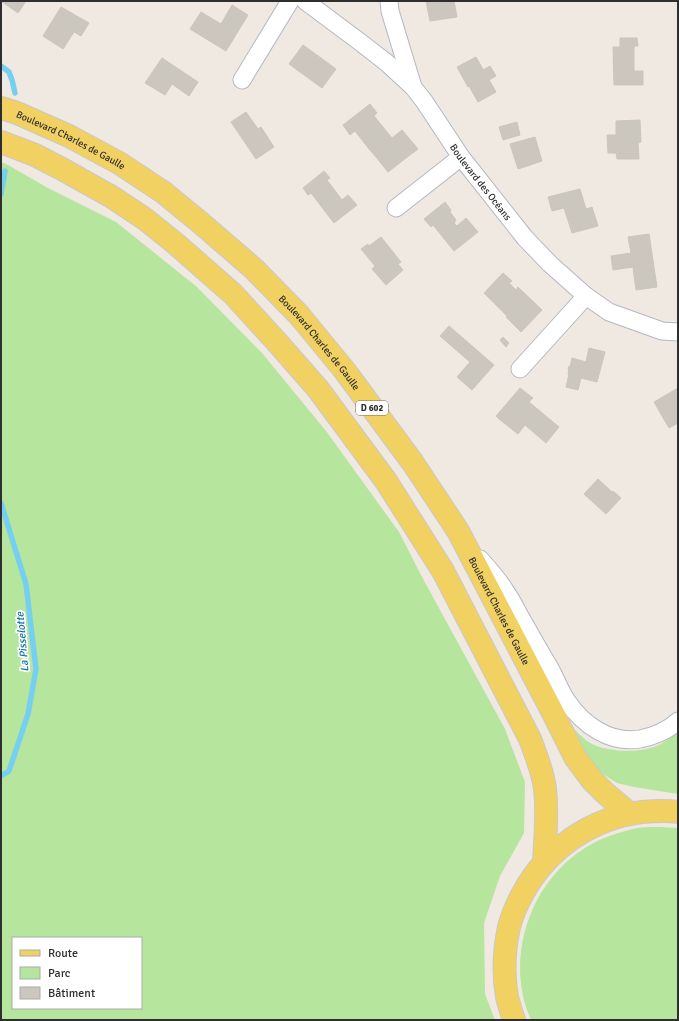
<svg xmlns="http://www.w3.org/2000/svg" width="679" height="1021" viewBox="0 0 679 1021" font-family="Signika,sans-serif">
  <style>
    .green { fill: #b6e59e; fill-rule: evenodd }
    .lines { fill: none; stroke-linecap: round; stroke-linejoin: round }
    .stream { stroke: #75cff0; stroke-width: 5.5 }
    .building { fill: #cbc7bf; stroke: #cbc5ba }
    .street-casing { stroke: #b4b7c1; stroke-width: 19 }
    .primary-casing { stroke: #c9c9c9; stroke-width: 24 }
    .street { stroke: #fff; stroke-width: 17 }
    .primary { stroke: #f2d163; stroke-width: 22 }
    .labels { text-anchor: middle; stroke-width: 3.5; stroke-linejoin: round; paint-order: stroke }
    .shield { fill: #fff; stroke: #6d6d6d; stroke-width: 1 }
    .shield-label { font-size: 9px; font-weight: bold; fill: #2e2e2e }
    .street-label { font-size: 10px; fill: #2e2e2e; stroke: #fff }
    .water-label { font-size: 11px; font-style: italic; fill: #0d6fa3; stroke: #fff }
  </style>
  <rect width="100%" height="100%" fill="#efe9e1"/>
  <path class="green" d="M 1,162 L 8,165 L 48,188 L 116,222 L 197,287 L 262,353 L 326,431 L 399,532 L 422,577 L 505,729 L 525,782 L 524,833 L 500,876 L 484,923 L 485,994 L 495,1020 L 1,1020 ZM 13,938 L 141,938 L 141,1008 L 13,1008 Z
    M 575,730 C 580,735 586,741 592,744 C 610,753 647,754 664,742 C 669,739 674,734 678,730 L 678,794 L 634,787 L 617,783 L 601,773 L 588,759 L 579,741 L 572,732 Z
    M 660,827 L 678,828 L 678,1020 L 531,1020 C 504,960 529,883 585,848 C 599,839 616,833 633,829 C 641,827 651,827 660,827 Z"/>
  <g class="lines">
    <path class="stream" d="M 1,66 L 9,72 L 12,80 L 15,93
      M 1,194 L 5,171
      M 1,503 L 26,584 L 36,669 L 28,714 L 9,771 L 1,776"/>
  </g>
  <path class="building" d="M 1,1 L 26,1 L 18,13 Z
    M 426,1 L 454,1 L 457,17 L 430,21 Z
    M 232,5 L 248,15 L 226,51 L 190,29 L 201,12 L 221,24 Z
    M 61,7 L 89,23 L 81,36 L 74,32 L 63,49 L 43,36 Z
    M 620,38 L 637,38 L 638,46 L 634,46 L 634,71 L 643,71 L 643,85 L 614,85 L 613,47 L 620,47 Z
    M 303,45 L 336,69 L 322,88 L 289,64 Z
    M 476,57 L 496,92 L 478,102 L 469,86 L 468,87 L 457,67 Z
    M 162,58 L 198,82 L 189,96 L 172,84 L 165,95 L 145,83 Z
    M 490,66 L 496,76 L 489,80 L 483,70 Z
    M 370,104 L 377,113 L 374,116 L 392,138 L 402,130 L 418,149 L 406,158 L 402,153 L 384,167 L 376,157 L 382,152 L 376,143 L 369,149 L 355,131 L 350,135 L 343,125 Z
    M 246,112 L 258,129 L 261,127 L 274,147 L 256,159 L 231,122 Z
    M 640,120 L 641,142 L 638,143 L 639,159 L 617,159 L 616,153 L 608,153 L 607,135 L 616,135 L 616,121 Z
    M 517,122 L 520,135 L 503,140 L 499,127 Z
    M 535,137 L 542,161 L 518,169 L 510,144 Z
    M 376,143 L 382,152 L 376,157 L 369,149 Z
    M 402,153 L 406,158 L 388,172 L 384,167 Z
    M 324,171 L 330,178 L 327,180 L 342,200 L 348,195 L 357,205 L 334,223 L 311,193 L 308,195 L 303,188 Z
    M 580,189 L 586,209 L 592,207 L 598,226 L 572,233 L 564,208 L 552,211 L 548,197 Z
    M 445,202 L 451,210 L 450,212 L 456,220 L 454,223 L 457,226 L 466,218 L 478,232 L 454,251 L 433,225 L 431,227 L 424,219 Z
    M 649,234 L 657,287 L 636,290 L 633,267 L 613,270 L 611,256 L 631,253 L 628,237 Z
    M 381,237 L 401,262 L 398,264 L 403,270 L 386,285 L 372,269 L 375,266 L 361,249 L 368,244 L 369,246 Z
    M 503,273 L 512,281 L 509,283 L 516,290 L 518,287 L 542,310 L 521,332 L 506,317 L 507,316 L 484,293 Z
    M 449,326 L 494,365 L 472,390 L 457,377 L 470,362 L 440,336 Z
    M 503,337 L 509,343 L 506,347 L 500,340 Z
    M 589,348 L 605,352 L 597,382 L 581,378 L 578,390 L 566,387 L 569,374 L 568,374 L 569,370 L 568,370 L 569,366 L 570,367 L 572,358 L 586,362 Z
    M 520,388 L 533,398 L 529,402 L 559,427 L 546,443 L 525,425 L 518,434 L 499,419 L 506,410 L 503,408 Z
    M 678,388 L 678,423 L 669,428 L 654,402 Z
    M 503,408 L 506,410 L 499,419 L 496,416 Z
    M 598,479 L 612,492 L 613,491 L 621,498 L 606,514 L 584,494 Z"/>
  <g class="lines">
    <g class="street-casing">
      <g id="street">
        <path id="s1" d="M 305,1 L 360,42 L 387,63 L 413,87 L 424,101 L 461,157 L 525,238 L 550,264 L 586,296 L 609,312 L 662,331 L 678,332"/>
        <path d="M 389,1 L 390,11 L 413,87"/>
        <path d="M 242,80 L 290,1"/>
        <path d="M 396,208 L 461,157"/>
        <path d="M 520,369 L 586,296"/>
        <path d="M 480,559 C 489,569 499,580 506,592 C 512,600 516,609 521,618 C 531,635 540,652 550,668 C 556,679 560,691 567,701 C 583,725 610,744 640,739 C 655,736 667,731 678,721"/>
      </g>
    </g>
    <g class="primary-casing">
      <g id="primary">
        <path id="s2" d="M 1,108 L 17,113 L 69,136 L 119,163 L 163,192 L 202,224 L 254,269 L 299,315 L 345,371 L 413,463 L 458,531 L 554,715 L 575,757 L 592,780 L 605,793 L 630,814"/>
        <path d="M 1,142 L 35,155 L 62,169 L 112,197 L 145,219 L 176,244 L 233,294 L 276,341 L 318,389 L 386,481 L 443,571 L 530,739 C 536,755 543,772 545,789 C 548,813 545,839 544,863"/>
        <path d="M 514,1020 C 511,1012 509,1004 507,997 C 503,974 504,950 509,927 C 512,915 517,904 523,893 C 547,849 591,818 642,812 C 654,811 666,810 678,812"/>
      </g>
    </g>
    <use href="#street" class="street"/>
    <use href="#primary" class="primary"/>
  </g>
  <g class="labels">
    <rect class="shield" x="356" y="401" width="32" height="14" rx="3"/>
    <g class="shield-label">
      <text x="372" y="411">D 602</text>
    </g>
    <g class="street-label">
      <text dy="4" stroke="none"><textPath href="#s2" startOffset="77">Boulevard Charles de Gaulle</textPath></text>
      <text dy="4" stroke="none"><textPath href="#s1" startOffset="255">Boulevard des Océans</textPath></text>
      <text dy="4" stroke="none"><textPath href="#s2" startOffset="401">Boulevard Charles de Gaulle</textPath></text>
      <text dy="4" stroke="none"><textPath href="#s2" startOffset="725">Boulevard Charles de Gaulle</textPath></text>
    </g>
    <g class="water-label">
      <text transform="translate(22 642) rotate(-95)" y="4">La Pisselotte</text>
    </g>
  </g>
  <rect width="679" height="1021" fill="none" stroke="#2e2e2e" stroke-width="4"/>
  <rect x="12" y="937" width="130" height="72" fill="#ffffff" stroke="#ababab"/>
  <rect x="20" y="950" width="20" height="6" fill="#f2d163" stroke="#ababab"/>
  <text x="48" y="957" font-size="12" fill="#2e2e2e">Route</text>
  <rect x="20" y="967" width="20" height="12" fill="#b6e59e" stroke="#ababab"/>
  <text x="48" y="977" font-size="12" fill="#2e2e2e">Parc</text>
  <rect x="20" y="987" width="20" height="12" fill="#cbc7bf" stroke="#ababab"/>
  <text x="48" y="997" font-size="12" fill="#2e2e2e">Bâtiment</text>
</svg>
